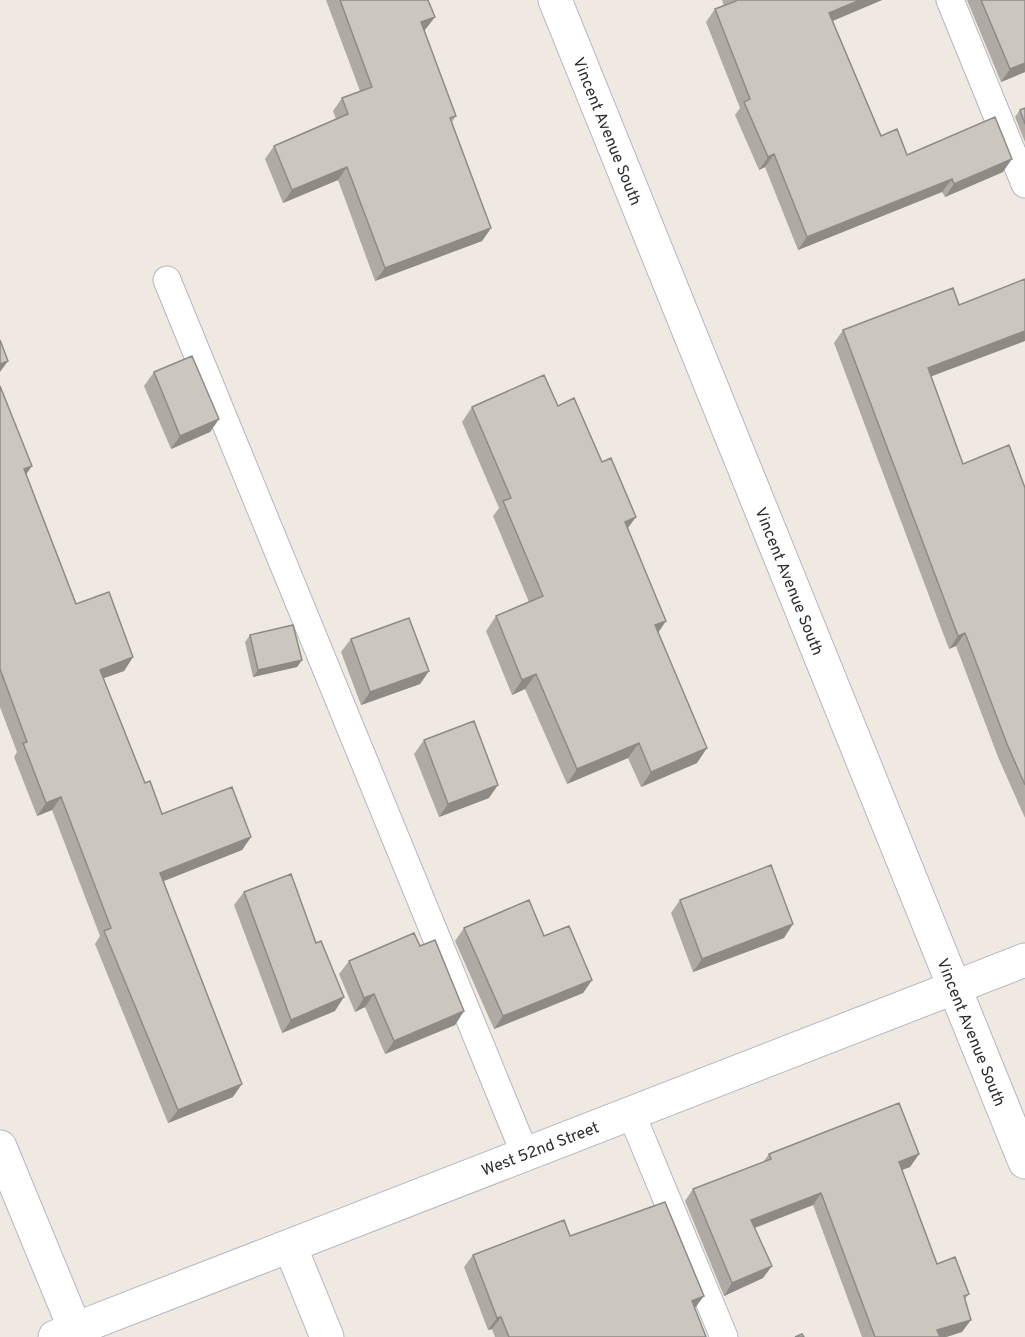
<svg xmlns="http://www.w3.org/2000/svg" width="1025" height="1337" viewBox="0 0 1025 1337" font-family="Overpass,sans-serif">
  <style>
    .lines { fill: none; stroke-linecap: round; stroke-linejoin: round }
    .service-casing { stroke: #b4b7c1; stroke-width: 29 }
    .minor-casing { stroke: #b4b7c1; stroke-width: 35 }
    .service { stroke: #fff; stroke-width: 27 }
    .minor { stroke: #fff; stroke-width: 33 }
    .wall { fill: #afaba4 }
    .shaded-wall { fill: #8e8b86 }
    .building { fill: #cbc7bf; stroke: #8e8b86; stroke-width: 1.5 }
    .labels { text-anchor: middle; stroke-width: 5; stroke-linejoin: round; paint-order: stroke }
    .street-label { font-size: 16px; fill: #2e2e2e; stroke: #fff }
  </style>
  <rect width="100%" height="100%" fill="#efe9e1"/>
  <g class="lines">
    <g class="service-casing">
      <path id="service" d="M 950,0 L 1025,184
        M 167,280 L 525,1154
        M 631,1113 L 724,1337"/>
    </g>
    <g class="minor-casing">
      <path id="minor" d="M 555,0 L 1025,1162
        M 0,1147 L 75,1329
        M 290,1246 L 327,1337
        M 55,1337 L 1025,960"/>
    </g>
    <use href="#service" class="service"/>
    <use href="#minor" class="minor"/>
  </g>
  <path class="wall" d="M 326,0 L 428,0 L 425,30 L 424,31 L 456,116 L 452,122 L 491,228 L 482,241 L 375,281 L 338,180 L 283,203 L 265,159 L 274,146 L 336,119 L 333,111 L 342,98 L 360,91 Z
    M 722,0 L 882,0 L 833,21 L 881,136 L 907,155 L 1003,172 L 945,197 L 942,192 L 798,250 L 765,167 L 759,170 L 735,115 L 740,108 L 706,22 L 715,9 L 724,6 Z
    M 967,0 L 1025,0 L 1025,72 L 1001,82 Z
    M 1025,108 L 1025,142 L 1015,117 L 1020,110 Z
    M 843,330 L 931,376 L 963,464 L 1025,488 L 1025,818 L 998,757 L 956,646 L 949,649 L 834,343 Z
    M 154,372 L 219,419 L 210,432 L 171,449 L 144,386 Z
    M 0,386 L 26,475 L 76,604 L 133,657 L 124,671 L 103,678 L 145,783 L 162,814 L 251,837 L 242,850 L 164,881 L 233,1097 L 168,1123 L 95,944 L 100,936 L 52,810 L 37,816 L 14,757 L 17,752 L 0,707 Z
    M 558,406 L 628,528 L 658,633 L 697,763 L 641,787 L 628,758 L 567,784 L 525,689 L 512,695 L 486,631 L 496,616 L 529,602 L 493,516 L 499,508 L 462,422 L 472,407 Z
    M 250,635 L 302,660 L 297,667 L 253,677 L 245,642 Z
    M 351,639 L 429,671 L 420,684 L 361,705 L 341,652 Z
    M 424,740 L 489,798 L 439,817 L 414,754 Z
    M 244,892 L 335,1011 L 282,1033 L 234,905 Z
    M 680,900 L 784,938 L 693,972 L 671,913 Z
    M 464,928 L 544,936 L 592,980 L 583,993 L 494,1029 L 455,941 Z
    M 420,946 L 464,1011 L 455,1025 L 385,1054 L 365,1007 L 355,1012 L 339,974 L 349,961 Z
    M 769,1154 L 919,1154 L 910,1167 L 902,1170 L 937,1264 L 969,1294 L 965,1299 L 962,1332 L 946,1337 L 862,1337 L 813,1205 L 755,1228 L 763,1278 L 724,1296 L 685,1201 L 693,1189 L 763,1162 Z
    M 570,1236 L 695,1309 L 706,1337 L 495,1337 L 492,1329 L 488,1330 L 464,1267 L 473,1255 Z"/>
  <path class="shaded-wall" d="M 860,0 L 882,0 L 820,26 L 829,13 Z
    M 435,17 L 425,30 L 412,35 L 421,22 Z
    M 1025,63 L 1025,72 L 1001,82 L 1010,69 Z
    M 774,154 L 765,167 L 759,170 L 768,157 Z
    M 1012,159 L 1003,172 L 945,197 L 954,184 Z
    M 347,167 L 338,180 L 283,203 L 292,190 Z
    M 952,179 L 942,192 L 798,250 L 807,237 Z
    M 491,228 L 482,241 L 375,281 L 385,268 Z
    M 1025,331 L 1025,341 L 919,381 L 928,368 Z
    M 8,361 L 0,372 L 0,364 Z
    M 219,419 L 210,432 L 171,449 L 180,436 Z
    M 32,466 L 23,479 L 24,469 Z
    M 636,517 L 625,532 L 625,522 Z
    M 666,621 L 656,636 L 655,625 Z
    M 965,633 L 956,646 L 949,649 L 958,636 Z
    M 133,657 L 124,671 L 90,683 L 100,670 Z
    M 302,660 L 297,667 L 253,677 L 258,670 Z
    M 429,671 L 420,684 L 361,705 L 370,692 Z
    M 536,674 L 525,689 L 512,695 L 522,680 Z
    M 639,743 L 628,758 L 567,784 L 577,769 Z
    M 707,748 L 697,763 L 641,787 L 651,772 Z
    M 498,785 L 489,798 L 439,817 L 448,804 Z
    M 61,797 L 52,810 L 37,816 L 46,803 Z
    M 251,837 L 242,850 L 151,886 L 160,873 Z
    M 793,924 L 784,938 L 693,972 L 702,959 Z
    M 592,980 L 583,993 L 494,1029 L 503,1016 Z
    M 374,994 L 365,1007 L 355,1012 L 364,998 Z
    M 344,997 L 335,1011 L 282,1033 L 291,1020 Z
    M 464,1011 L 455,1025 L 385,1054 L 394,1041 Z
    M 242,1084 L 233,1097 L 168,1123 L 178,1110 Z
    M 919,1154 L 910,1167 L 891,1174 L 899,1162 Z
    M 821,1193 L 813,1205 L 743,1232 L 751,1220 Z
    M 772,1266 L 763,1278 L 724,1296 L 732,1283 Z
    M 704,1296 L 695,1308 L 692,1301 Z
    M 501,1317 L 492,1329 L 488,1330 L 497,1318 Z
    M 971,1320 L 962,1332 L 946,1337 L 932,1337 L 937,1330 Z"/>
  <path class="building" d="M 340,0 L 428,0 L 435,17 L 421,22 L 456,116 L 450,118 L 491,228 L 385,268 L 347,167 L 292,190 L 274,146 L 348,114 L 342,98 L 372,87 Z
    M 736,0 L 860,0 L 829,13 L 881,136 L 897,129 L 907,155 L 995,117 L 1012,159 L 954,184 L 952,179 L 807,237 L 774,154 L 768,157 L 744,102 L 750,99 L 715,9 L 736,1 Z
    M 981,0 L 1025,0 L 1025,63 L 1010,69 Z
    M 1025,108 L 1025,124 L 1020,110 Z
    M 1025,279 L 1025,331 L 928,368 L 963,464 L 1009,445 L 1025,488 L 1025,785 L 1007,744 L 965,633 L 958,636 L 843,330 L 953,288 L 959,305 Z
    M 0,340 L 8,361 L 0,364 Z
    M 192,356 L 219,419 L 180,436 L 154,372 Z
    M 544,375 L 558,406 L 574,398 L 602,462 L 611,458 L 636,517 L 625,522 L 666,621 L 655,625 L 707,748 L 651,772 L 639,743 L 577,769 L 536,674 L 522,680 L 496,616 L 543,596 L 503,501 L 511,498 L 472,407 Z
    M 0,386 L 32,466 L 24,469 L 76,604 L 109,592 L 133,657 L 100,670 L 145,783 L 150,781 L 162,814 L 232,787 L 251,837 L 160,873 L 242,1084 L 178,1110 L 104,931 L 111,928 L 61,797 L 46,803 L 23,743 L 27,742 L 0,669 Z
    M 409,618 L 429,671 L 370,692 L 351,639 Z
    M 293,625 L 302,660 L 258,670 L 250,635 Z
    M 474,721 L 498,785 L 448,804 L 424,740 Z
    M 771,865 L 793,924 L 702,959 L 680,900 Z
    M 291,874 L 316,943 L 321,941 L 344,997 L 291,1020 L 244,892 Z
    M 529,900 L 544,936 L 569,926 L 592,980 L 503,1016 L 464,928 Z
    M 414,933 L 420,946 L 435,940 L 464,1011 L 394,1041 L 374,994 L 364,998 L 349,961 Z
    M 899,1103 L 919,1154 L 899,1162 L 937,1264 L 955,1257 L 969,1294 L 964,1296 L 971,1320 L 937,1330 L 940,1337 L 875,1337 L 821,1193 L 751,1220 L 772,1266 L 732,1283 L 693,1189 L 771,1159 L 769,1154 Z
    M 665,1202 L 704,1296 L 692,1301 L 706,1337 L 509,1337 L 501,1317 L 497,1318 L 473,1255 L 564,1220 L 570,1236 Z
    M 802,1334 L 804,1337 L 795,1337 Z"/>
  <g class="labels">
    <g class="street-label">
      <text transform="translate(608 131) rotate(68)" y="6">Vincent Avenue South</text>
      <text transform="translate(790 581) rotate(68)" y="6">Vincent Avenue South</text>
      <text transform="translate(972 1032) rotate(68)" y="6">Vincent Avenue South</text>
      <text transform="translate(540 1148) rotate(-21)" y="6">West 52nd Street</text>
    </g>
  </g>
</svg>
